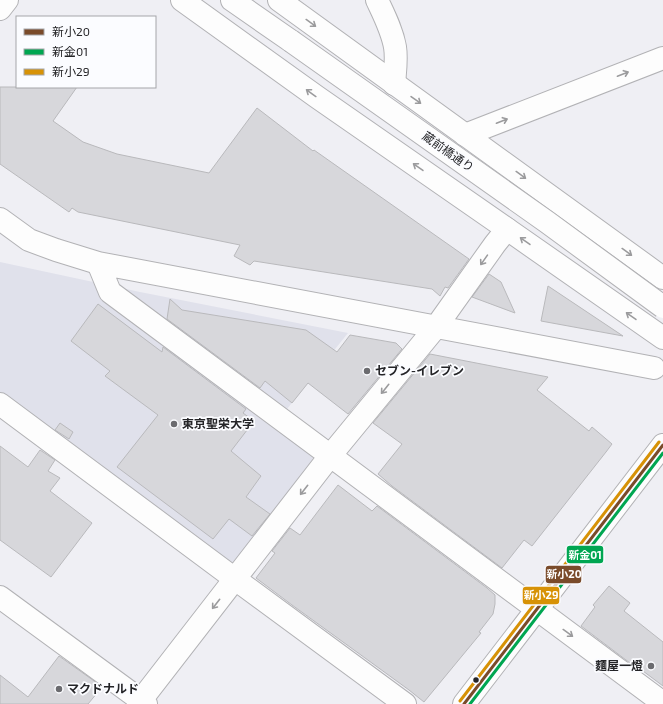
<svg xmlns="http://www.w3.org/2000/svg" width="663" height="704" viewBox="0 0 663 704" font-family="'Exo 2','Noto Sans JP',sans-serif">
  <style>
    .built { fill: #e0e1eb }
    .building { fill: #d7d7db; stroke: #b9b9bc }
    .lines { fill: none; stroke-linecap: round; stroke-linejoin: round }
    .minor-casing { stroke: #b2b2b5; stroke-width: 24 }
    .major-casing { stroke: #b2b2b5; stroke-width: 24 }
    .minor { stroke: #fdfdfd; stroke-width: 22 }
    .major { stroke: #fdfdfd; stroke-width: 22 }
    .major-bridge-casing { stroke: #b2b2b5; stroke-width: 24; stroke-linecap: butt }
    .major-bridge { stroke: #fdfdfd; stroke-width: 22 }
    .bus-1-casing { stroke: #fbfcff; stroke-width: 6 }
    .bus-2-casing { stroke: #fbfcff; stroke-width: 6 }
    .bus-3-casing { stroke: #fbfcff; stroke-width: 6 }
    .bus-1 { stroke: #7a4b2a; stroke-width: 3 }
    .bus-2 { stroke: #00a651; stroke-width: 3 }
    .bus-3 { stroke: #d79206; stroke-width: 3 }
    .oneway { stroke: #9b9b9d }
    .poi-dot { fill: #6b6b6f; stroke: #fbfcff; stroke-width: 1.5 }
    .bus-dot { fill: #242427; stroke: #fbfcff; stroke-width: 1.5 }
    .labels { text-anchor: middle; stroke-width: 3.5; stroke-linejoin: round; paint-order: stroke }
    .street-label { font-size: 12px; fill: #242427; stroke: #fbfcff }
    .poi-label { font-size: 12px; font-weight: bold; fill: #242427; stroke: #fbfcff; text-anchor: start }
    .line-badge { stroke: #fbfcff; stroke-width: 1.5 }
    .badge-label { font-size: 11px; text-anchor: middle; font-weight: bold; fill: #fff }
  </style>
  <rect width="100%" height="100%" fill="#efeff4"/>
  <path class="built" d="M 0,262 L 140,292 L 348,333 L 287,409 L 325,438 L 309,465 L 234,566 L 0,393 Z"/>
  <path class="building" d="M 0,87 L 77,87 L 53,121 L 83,142 L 117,154 L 209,173 L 257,108 L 313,151 L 314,150 L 469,259 L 448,288 L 445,287 L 440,296 L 432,289 L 254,261 L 250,265 L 234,256 L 240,245 L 78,212 L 72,208 L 69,212 L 0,164 Z
    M 489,274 L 501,282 L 515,313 L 472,297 Z
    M 548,286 L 623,336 L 541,321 Z
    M 170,299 L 182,310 L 306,330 L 337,352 L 350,335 L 396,343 L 402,349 L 348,414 L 308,383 L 292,403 L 265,381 L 260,388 L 167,319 Z
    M 98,304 L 162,352 L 163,347 L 246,409 L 243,413 L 254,421 L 231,451 L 261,476 L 246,497 L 270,514 L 252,536 L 229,519 L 213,539 L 117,467 L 158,415 L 105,376 L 110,371 L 71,341 Z
    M 430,354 L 548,377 L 537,390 L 589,431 L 592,427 L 612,444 L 606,452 L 532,546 L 524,540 L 502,568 L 392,486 L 378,474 L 402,444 L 373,423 Z
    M 60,423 L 73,432 L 69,439 L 55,430 Z
    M 0,446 L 28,467 L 40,450 L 55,460 L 48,471 L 60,478 L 50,491 L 92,523 L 51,577 L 0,540 Z
    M 338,485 L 372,511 L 377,506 L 487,588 L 495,595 L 495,604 L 493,614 L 479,632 L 481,633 L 424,702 L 409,690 L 343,642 L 292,605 L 256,578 L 275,553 L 272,551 L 290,528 L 300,535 Z
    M 609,586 L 630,603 L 624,611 L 663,642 L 663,686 L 631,662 L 630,663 L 581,626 L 595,607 L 593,605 Z
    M 59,656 L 97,683 L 98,692 L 88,704 L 0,704 L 0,675 L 28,697 Z"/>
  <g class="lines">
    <g class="minor-casing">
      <path id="minor" d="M 377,0 C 384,15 392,30 395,47 C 397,59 395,72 394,84
        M 0,9 L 7,0
        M 465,135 L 663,58
        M 0,219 L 29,240 L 56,250 L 98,263 L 654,368
        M 98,263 L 110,292 L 663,703
        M 0,404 L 235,579 L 405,704
        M 0,597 L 146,704
        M 138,704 L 330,456 L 436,327 L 495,244 L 507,229"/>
    </g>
    <g class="major-casing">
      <path id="major" d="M 182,0 L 317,97 L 507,229 L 663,338
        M 232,0 L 291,41
        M 279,0 L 663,278
        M 464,704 L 663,445"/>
    </g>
    <use href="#minor" class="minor"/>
    <use href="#major" class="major"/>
    <g class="major-bridge-casing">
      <path id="major-bridge" d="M 291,41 L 547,222 L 663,307"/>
    </g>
    <use href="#major-bridge" class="major-bridge"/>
    <g class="bus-1-casing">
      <path id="bus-1" d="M 464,704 L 663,445"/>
    </g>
    <g class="bus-2-casing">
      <path id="bus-2" d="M 470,704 L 663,453"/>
    </g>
    <g class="bus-3-casing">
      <path id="bus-3" d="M 460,701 L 659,442"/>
    </g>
    <use href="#bus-1" class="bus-1"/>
    <use href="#bus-2" class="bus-2"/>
    <use href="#bus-3" class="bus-3"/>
  </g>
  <defs><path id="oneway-shaft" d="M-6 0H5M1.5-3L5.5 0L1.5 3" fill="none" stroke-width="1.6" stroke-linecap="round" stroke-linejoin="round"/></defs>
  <g class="oneway">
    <use href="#oneway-shaft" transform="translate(311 23) rotate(36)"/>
    <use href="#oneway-shaft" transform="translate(623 74) rotate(-21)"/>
    <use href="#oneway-shaft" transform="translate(311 93) rotate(-144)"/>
    <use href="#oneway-shaft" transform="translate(416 100) rotate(35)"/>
    <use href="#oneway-shaft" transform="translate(502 121) rotate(-21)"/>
    <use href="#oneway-shaft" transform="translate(418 167) rotate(-145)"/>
    <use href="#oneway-shaft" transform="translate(521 175) rotate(36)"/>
    <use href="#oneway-shaft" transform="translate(525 241) rotate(-145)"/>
    <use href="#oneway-shaft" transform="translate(627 252) rotate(36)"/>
    <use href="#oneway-shaft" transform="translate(484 260) rotate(125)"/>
    <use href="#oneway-shaft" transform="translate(631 316) rotate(-145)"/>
    <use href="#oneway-shaft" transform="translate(385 389) rotate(129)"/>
    <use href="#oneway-shaft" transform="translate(304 490) rotate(128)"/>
    <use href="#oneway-shaft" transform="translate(216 604) rotate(128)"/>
    <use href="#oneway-shaft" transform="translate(568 633) rotate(36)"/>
  </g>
  <g class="poi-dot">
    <circle cx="367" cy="371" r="4"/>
    <circle cx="174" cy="424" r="4"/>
    <circle cx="651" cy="666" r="4"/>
    <circle cx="59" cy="689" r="4"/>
  </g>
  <circle class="bus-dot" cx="476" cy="680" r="3.5"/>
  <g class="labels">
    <g class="street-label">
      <text transform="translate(448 152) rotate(35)" y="4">蔵前橋通り</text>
    </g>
    <g class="poi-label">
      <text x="375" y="375">セブン-イレブン</text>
      <text x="182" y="428">東京聖栄大学</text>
      <text x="643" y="670" text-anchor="end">麵屋一燈</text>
      <text x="67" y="693">マクドナルド</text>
    </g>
  </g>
  <g class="line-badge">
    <rect x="566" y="545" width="38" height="19" rx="4" fill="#00a651"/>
    <rect x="545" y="565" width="37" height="19" rx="4" fill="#7a4b2a"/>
    <rect x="522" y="586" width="38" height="19" rx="4" fill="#d79206"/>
  </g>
  <g class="badge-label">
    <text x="585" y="559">新金01</text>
    <text x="564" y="578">新小20</text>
    <text x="541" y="599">新小29</text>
  </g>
  <rect x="16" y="16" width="140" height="72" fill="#fbfcff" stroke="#a5a6a9"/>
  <rect x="24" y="29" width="20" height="6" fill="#7a4b2a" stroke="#a5a6a9"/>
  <text x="52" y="36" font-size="12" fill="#242427">新小20</text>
  <rect x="24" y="49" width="20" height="6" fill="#00a651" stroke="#a5a6a9"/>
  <text x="52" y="56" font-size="12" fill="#242427">新金01</text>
  <rect x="24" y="69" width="20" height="6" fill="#d79206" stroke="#a5a6a9"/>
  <text x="52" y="76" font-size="12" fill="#242427">新小29</text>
</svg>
